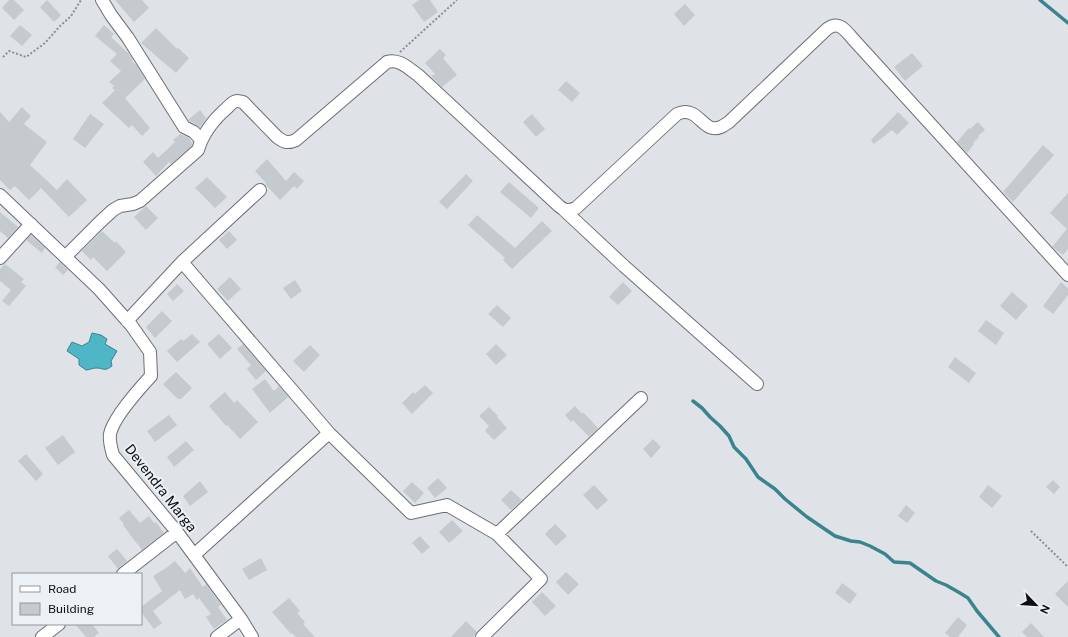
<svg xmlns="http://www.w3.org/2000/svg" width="1068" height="637" viewBox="0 0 1068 637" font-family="'Public Sans',sans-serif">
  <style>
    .water { fill: #4eb6c6; stroke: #3a848f }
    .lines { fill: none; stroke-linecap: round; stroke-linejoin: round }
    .stream { stroke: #3a848f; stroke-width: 3.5 }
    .building { fill: #c4cacd }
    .street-casing { stroke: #6c6f74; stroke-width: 14 }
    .path { stroke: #8a8d91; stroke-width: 2; stroke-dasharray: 2 2; stroke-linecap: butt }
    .street { stroke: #fff; stroke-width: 12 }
    .labels { text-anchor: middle; stroke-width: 4; stroke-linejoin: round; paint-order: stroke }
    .street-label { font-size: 14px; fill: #0d0f10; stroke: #ecf1f6 }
  </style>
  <rect width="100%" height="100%" fill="#dfe3e8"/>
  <path class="water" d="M 92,333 L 101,335 L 107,339 L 105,344 L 117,351 L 111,361 L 112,366 C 104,372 104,368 96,368 C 93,368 89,370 86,370 L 79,365 L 79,359 L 67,351 L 69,347 L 72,342 L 82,346 L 89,342 Z"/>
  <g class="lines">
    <path class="stream" d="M 1040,0 L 1068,23
      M 693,401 L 702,408 L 710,417 L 720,426 L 729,436 L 734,447 L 746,459 L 758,477 L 775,489 L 785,499 L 807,517 L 835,536 L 851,541 L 860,542 L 870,546 L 885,554 L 894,562 L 910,563 L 936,581 L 946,585 L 960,593 L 968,598 L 977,611 L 999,637"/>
  </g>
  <path class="building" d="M 9,0 L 14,0 L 24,10 L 14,20 L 2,8 Z
    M 47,0 L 61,15 L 54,22 L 40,7 Z
    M 115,0 L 142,0 L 149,8 L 134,22 Z
    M 419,0 L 430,0 L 438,12 L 424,22 L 412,5 Z
    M 685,4 L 695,15 L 684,26 L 674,14 Z
    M 20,25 L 32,35 L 22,46 L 10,36 Z
    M 104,25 L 114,34 L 111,37 L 129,54 L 133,60 L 132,61 L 137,66 L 145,79 L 125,98 L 150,128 L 142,136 L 132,125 L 129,128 L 102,103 L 115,90 L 112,88 L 114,86 L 109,82 L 121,71 L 110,61 L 117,54 L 95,36 Z
    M 156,28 L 177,49 L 178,48 L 189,58 L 176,73 L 141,43 Z
    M 440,49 L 446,55 L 443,58 L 457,75 L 442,87 L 431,76 L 435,74 L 425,63 Z
    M 912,53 L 923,66 L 905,81 L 894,67 Z
    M 566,81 L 580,93 L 572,102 L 558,90 Z
    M 22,107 L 31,116 L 24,124 L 47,142 L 30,165 L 57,190 L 67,179 L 87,200 L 69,217 L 41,188 L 29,200 L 15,186 L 10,190 L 0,180 L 0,112 L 9,122 Z
    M 200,110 L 206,118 L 200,127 L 188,120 Z
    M 898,112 L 909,123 L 897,135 L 892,130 L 874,144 L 871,140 Z
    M 90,114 L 104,124 L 85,148 L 73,139 Z
    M 532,114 L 545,129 L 536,137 L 523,122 Z
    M 978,122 L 985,130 L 978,136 L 979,137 L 973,143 L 974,144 L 967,153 L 957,142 L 969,128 L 970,129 Z
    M 180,134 L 189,138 L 192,143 L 192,146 L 171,164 L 169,162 L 156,176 L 143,162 L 153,152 L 158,158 L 175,142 L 173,140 Z
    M 1043,145 L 1054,155 L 1013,202 L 1003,192 Z
    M 267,159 L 286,181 L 294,172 L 304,181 L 297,189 L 294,186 L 280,200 L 265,184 L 266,183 L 255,171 Z
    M 466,174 L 473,181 L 447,209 L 439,202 Z
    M 207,177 L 227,197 L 215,208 L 195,188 Z
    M 509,182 L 539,208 L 531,218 L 500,192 Z
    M 1068,193 L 1068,249 L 1063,255 L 1052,247 L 1067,229 L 1050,213 Z
    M 146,206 L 158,218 L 146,230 L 134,217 Z
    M 0,212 L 18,227 L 8,238 L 0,231 Z
    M 477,215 L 515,248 L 542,221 L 552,231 L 512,269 L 503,260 L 505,258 L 468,225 Z
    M 102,231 L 115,243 L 116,241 L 126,252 L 107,271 L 93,257 L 91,260 L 82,251 Z
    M 229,231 L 237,240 L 227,249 L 219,240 Z
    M 31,235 L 45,248 L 42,253 L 26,240 Z
    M 60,262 L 68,270 L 63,275 L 55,267 Z
    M 5,264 L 24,279 L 21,282 L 26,286 L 9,306 L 2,301 L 11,290 L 0,281 L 0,269 Z
    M 230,277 L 241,289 L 228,301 L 217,289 Z
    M 295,280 L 302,291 L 291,299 L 283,288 Z
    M 623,282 L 632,291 L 618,305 L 609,297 Z
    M 1061,282 L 1068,288 L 1068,295 L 1053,314 L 1043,306 Z
    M 177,284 L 184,291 L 173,301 L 167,294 Z
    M 1012,292 L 1028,306 L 1016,320 L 1000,306 Z
    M 497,305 L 511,318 L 503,327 L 488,314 Z
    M 162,311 L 172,321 L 155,338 L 146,327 Z
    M 986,320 L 1004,333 L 996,345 L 978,331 Z
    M 192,334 L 200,342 L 177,362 L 167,351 L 181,339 L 183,341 Z
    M 219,334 L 232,348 L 220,359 L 207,344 Z
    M 243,344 L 266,371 L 256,380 L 247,369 L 251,365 L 237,349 Z
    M 496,344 L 507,355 L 496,365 L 486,354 Z
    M 310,345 L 320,355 L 304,372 L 293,361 Z
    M 955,357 L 976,373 L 969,383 L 948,367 Z
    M 176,372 L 192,388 L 181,399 L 178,399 L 163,384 Z
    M 265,379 L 274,391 L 279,386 L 288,397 L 270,413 L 252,389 Z
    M 425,385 L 433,393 L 412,414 L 402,403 L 413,392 L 415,394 Z
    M 225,392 L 234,403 L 237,400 L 258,422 L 240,439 L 227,425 L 226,426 L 209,406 Z
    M 575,406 L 582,414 L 583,412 L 598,428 L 589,437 L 573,420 L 571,422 L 565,415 Z
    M 489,407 L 498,416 L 497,417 L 507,428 L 494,440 L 485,431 L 489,426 L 479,416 Z
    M 169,415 L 177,425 L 155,442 L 147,431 Z
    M 63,435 L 75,452 L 58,465 L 45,448 Z
    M 653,439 L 661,447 L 651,458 L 643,449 Z
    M 186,441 L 194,450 L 174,467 L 167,457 Z
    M 26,454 L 43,474 L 36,481 L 18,461 Z
    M 438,478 L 447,488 L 435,498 L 427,488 Z
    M 1053,480 L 1060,487 L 1054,494 L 1046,487 Z
    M 200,481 L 208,492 L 190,506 L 183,496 Z
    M 412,482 L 424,493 L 415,503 L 403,491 Z
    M 594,485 L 608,500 L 597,510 L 583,495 Z
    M 988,485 L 1002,496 L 992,508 L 979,497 Z
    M 511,490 L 522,500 L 511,510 L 501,500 Z
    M 906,505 L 915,513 L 907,523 L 898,516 Z
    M 129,510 L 140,523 L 149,516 L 154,523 L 156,522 L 164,533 L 142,550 L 137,543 L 137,544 L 123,525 L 124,524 L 119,518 Z
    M 452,520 L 463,531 L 449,543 L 439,532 Z
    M 555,524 L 567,536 L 556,546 L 545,534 Z
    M 420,536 L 430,547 L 422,554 L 412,543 Z
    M 117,549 L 127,561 L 118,569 L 108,556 Z
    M 261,558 L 267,570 L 249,580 L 242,569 Z
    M 175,561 L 185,573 L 190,568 L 203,587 L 206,584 L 221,605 L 218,607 L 227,620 L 214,629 L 206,617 L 211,614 L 199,598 L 197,600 L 193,594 L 185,599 L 180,590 L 153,611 L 162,623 L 154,629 L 141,612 L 141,607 L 162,591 L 153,576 L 166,568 Z
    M 566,572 L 579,584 L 568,595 L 556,582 Z
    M 1068,581 L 1068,607 L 1055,594 Z
    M 842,583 L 857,594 L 850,604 L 835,593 Z
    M 542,592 L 556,606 L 545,616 L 532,602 Z
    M 289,598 L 300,611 L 297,613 L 305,622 L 303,624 L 315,637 L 296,637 L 292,633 L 291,634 L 272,612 Z
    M 958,617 L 967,625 L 958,637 L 950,637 L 945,633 Z
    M 466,621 L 477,632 L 475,635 L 473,637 L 451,637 Z
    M 1031,623 L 1044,637 L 1027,637 L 1022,632 Z
    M 75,624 L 92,624 L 99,633 L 94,637 L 86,637 Z"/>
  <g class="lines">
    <g class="street-casing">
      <path id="street" d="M 102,0 L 111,15 L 128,38 L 184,127 L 194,132 L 201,140
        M 0,195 L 99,289 L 131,325 L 150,352 L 151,376 C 140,388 113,418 110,434 C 109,441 111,448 113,455 L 177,532 L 241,619 L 252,637
        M 564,210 L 624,266 L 757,384
        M 65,257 L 100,222 L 113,210 L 120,206 L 133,204 L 140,201 L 198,150 C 203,133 213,120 227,108 C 230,105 233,101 237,101 C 239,101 242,102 243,102 L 277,137 C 284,142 287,144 296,140 L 387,62 C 399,58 409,69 418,75 L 559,206 C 565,211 569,211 576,208 L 677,114 C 699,104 702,135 721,127 C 723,126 726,124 729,122 L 827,29 C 839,20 845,30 853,39 L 1068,275
        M 0,258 L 31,224
        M 182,262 L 260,190
        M 127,321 L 182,262 L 329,433 L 194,555
        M 329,433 L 411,513 L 447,505 L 497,534 L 541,579 L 482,637
        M 497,534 L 641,398
        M 123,574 L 177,532
        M 42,637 L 59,624
        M 217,637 L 241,619"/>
    </g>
    <path class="path" d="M 400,52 L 457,0
      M 3,57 L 9,51 L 26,57 L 45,43 L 59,27 L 71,16 L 81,0
      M 1031,531 L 1068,567"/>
    <use href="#street" class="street"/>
  </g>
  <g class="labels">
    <g class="street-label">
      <text transform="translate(161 488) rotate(52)" y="5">Devendra Marga</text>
    </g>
  </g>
  <rect x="12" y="573" width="130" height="52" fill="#ecf1f6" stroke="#93979a"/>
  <rect x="20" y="586" width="20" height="6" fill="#ffffff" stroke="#93979a"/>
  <text x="48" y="593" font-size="12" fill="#0d0f10">Road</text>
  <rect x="20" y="603" width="20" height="12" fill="#c4cacd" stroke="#93979a"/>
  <text x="48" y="613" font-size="12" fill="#0d0f10">Building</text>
  <g transform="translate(1036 605) rotate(115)" stroke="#ecf1f6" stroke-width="3" paint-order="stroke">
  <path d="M0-3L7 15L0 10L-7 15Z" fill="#0d0f10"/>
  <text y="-6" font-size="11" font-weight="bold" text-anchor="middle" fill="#0d0f10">N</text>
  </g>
</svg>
